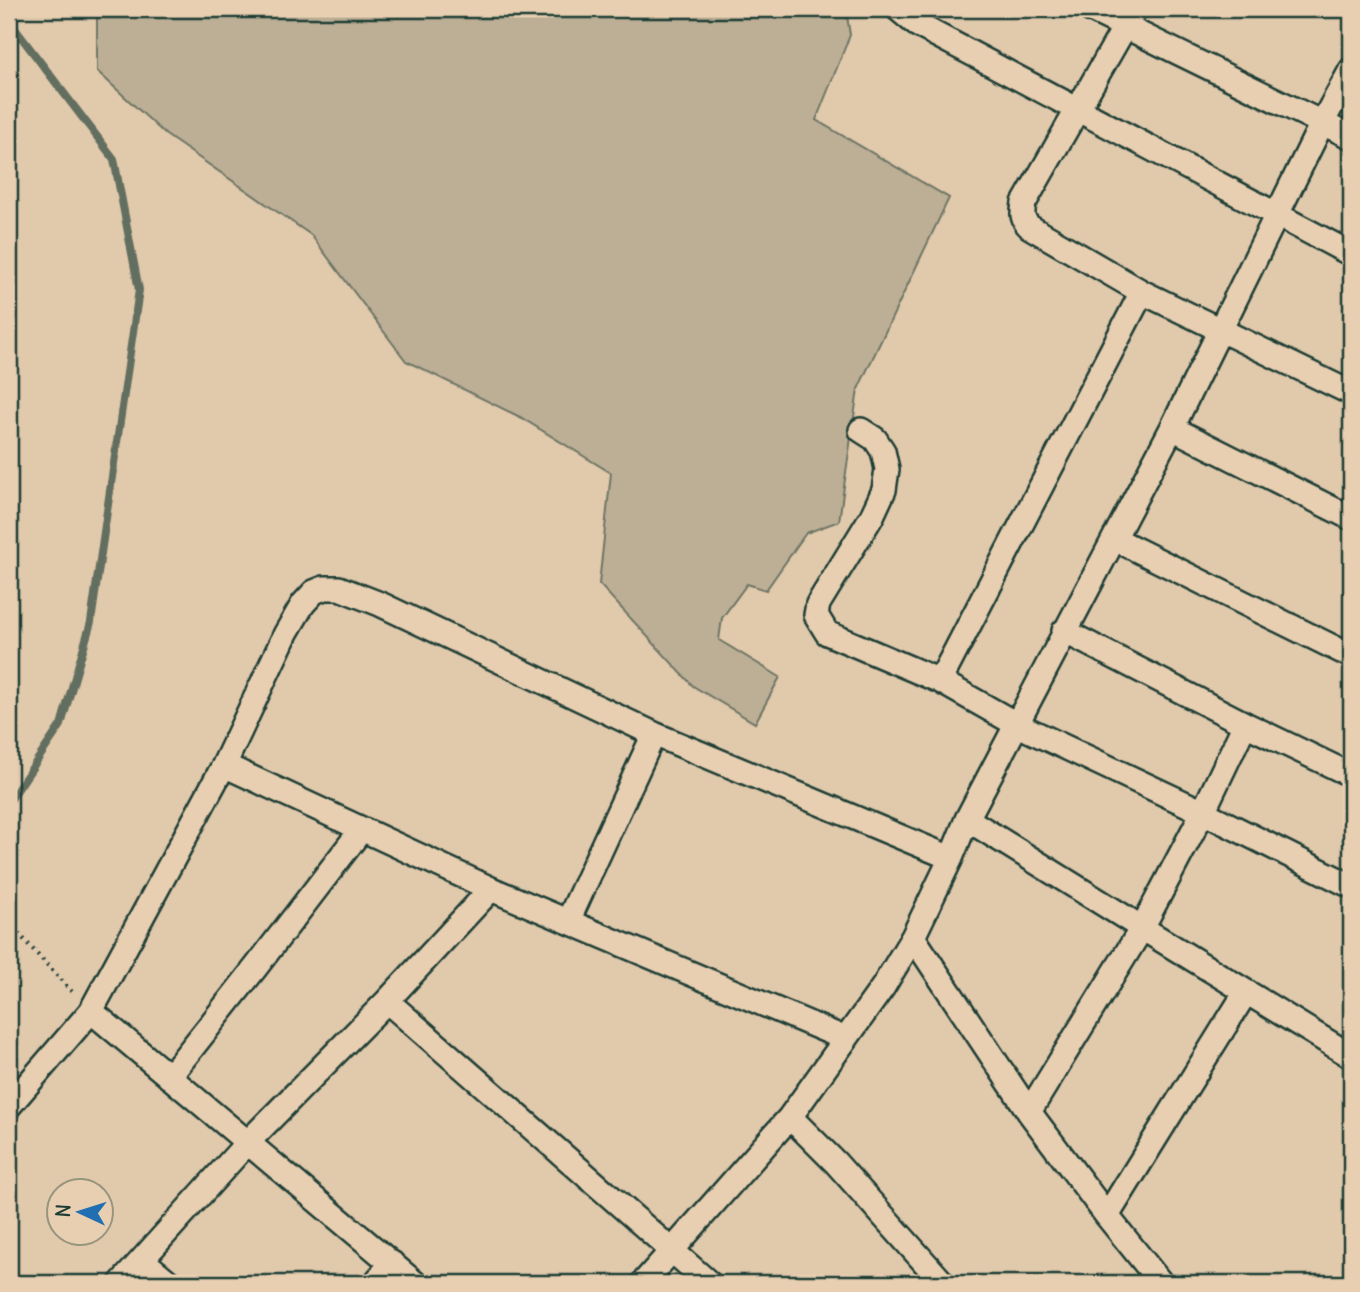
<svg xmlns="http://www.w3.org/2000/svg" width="1360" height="1292" viewBox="0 0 1360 1292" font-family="Delius,sans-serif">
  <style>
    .green { fill: #bdaf96; stroke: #6e7665; stroke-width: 2 }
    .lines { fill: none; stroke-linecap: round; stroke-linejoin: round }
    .stream { stroke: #626e5e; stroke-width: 8 }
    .street-casing { stroke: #1f3d34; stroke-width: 28 }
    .path { stroke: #1f3d34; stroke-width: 4.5; stroke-dasharray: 2 5; stroke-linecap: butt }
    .street { stroke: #e9cfb1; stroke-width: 23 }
  </style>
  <rect width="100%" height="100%" fill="#e1c9ac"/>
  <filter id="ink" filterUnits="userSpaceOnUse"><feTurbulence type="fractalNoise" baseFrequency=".0143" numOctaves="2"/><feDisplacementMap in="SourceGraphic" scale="14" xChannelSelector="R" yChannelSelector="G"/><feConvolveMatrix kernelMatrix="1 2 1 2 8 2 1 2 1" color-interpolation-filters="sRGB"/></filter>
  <g filter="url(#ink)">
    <path class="green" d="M 97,9 L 846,9 L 850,35 L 816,120 L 949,198 L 858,389 L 839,521 L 806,533 L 766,590 L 747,584 L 722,618 L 719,640 L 780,677 L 755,723 L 693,686 L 599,584 L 611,473 L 520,417 L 406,361 L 311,235 L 166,135 L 97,71 Z"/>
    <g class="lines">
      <path class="stream" d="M 9,21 L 114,159 L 139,290 L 91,622 L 61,725 L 9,802"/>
      <g class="street-casing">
        <path id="street" d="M 898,9 L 916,24 L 1351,254
          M 1089,9 L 1351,137
          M 1135,9 L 1024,203 C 1022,214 1022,220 1030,227 L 1142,292 L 1351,393
          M 1172,428 L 1351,518
          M 861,430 L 875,439 L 883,451 L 887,469 L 884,490 L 872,516 L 818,604 L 816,615 L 827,633 L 940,681 L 1016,724 L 1203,812 L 1351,886
          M 1115,539 L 1351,656
          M 1064,631 L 1245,724 L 1351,775
          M 940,681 L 1142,292
          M 224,765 L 491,889 L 846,1039
          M 967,819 L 1142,928 L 1351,1056
          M 568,921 L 654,734
          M 913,937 L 1029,1112 L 1107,1216 L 1161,1283
          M 387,1001 L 709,1283
          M 91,1011 L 415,1283
          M 169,1077 L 256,967 L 362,829
          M 9,1106 L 91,1011 L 224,765 L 286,633 L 303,604 L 314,592 L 324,588 L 339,588 L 380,604 L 654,734 L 951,858
          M 1029,1112 L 1142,928 L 1203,812 L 1245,724
          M 790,1117 L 836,1163 L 943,1283
          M 1107,1216 L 1246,992
          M 142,1260 L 170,1283
          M 121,1283 L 247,1143 L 387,1001 L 491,889
          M 375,1283 L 392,1263
          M 643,1283 L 790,1117 L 883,987 L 913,937 L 951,858 L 967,819 L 1172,428 L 1322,123 L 1351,70"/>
      </g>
      <path class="path" d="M 9,923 L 73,993"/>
      <use href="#street" class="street"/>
    </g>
  </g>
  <rect width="1360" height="1292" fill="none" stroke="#e9cfb1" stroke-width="35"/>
  <rect x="18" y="18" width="1325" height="1257" fill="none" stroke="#1f3d34" stroke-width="2.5" filter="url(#ink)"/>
  <g transform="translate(80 1212) rotate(274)"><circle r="33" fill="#e9cfb1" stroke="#98957f" stroke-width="2"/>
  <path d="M0-5L12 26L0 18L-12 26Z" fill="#1f6fb2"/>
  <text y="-10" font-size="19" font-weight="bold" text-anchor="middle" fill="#1f3d34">N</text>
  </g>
</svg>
